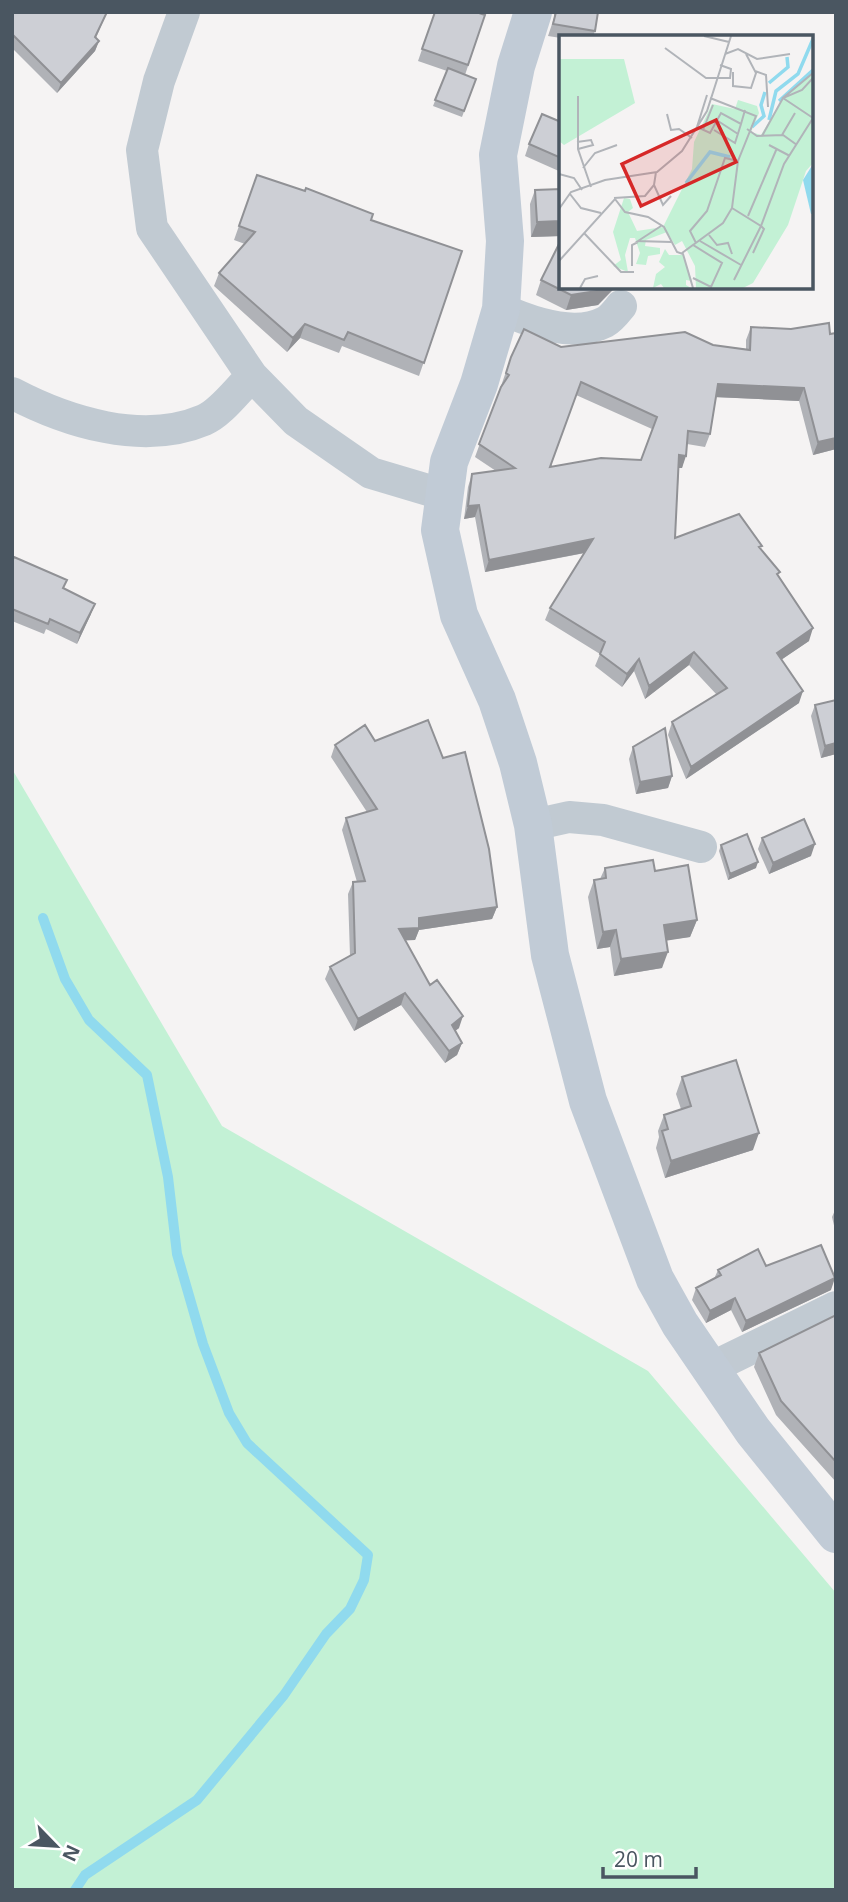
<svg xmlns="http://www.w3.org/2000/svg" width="848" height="1902" viewBox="0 0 848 1902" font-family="'Open Sans',sans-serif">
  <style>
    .green { fill: #c3f1d5 }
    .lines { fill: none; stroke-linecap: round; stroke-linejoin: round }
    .stream { stroke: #90daee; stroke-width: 10 }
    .street { stroke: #c1cad2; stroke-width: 32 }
    .secondary { stroke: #c1cbd6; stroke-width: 38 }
    .wall { fill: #b0b2b7; fill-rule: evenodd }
    .shaded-wall { fill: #909195 }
    .building { fill: #cdcfd5; stroke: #909195; stroke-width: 2; fill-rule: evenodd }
    .inset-river { fill: none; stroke: #90daee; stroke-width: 3.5 }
    .inset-road { fill: none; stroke: #b1b4b9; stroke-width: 2 }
    .view { fill: #d62828; fill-opacity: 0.15; stroke: #d62828; stroke-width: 3.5 }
    .inset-edge { fill: none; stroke: #4a5661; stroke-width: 3.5 }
  </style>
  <rect width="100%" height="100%" fill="#f5f3f3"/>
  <path class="green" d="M 12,769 L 222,1126 L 648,1371 L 836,1593 L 836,1890 L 12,1890 Z"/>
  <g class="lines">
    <path class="stream" d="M 43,918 L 65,979 L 89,1020 L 147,1075 L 168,1177 L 177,1254 L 203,1344 L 229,1413 L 247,1443 L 368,1555 L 364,1580 L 350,1609 L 326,1634 L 284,1695 L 197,1800 L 85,1875 L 75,1890"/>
    <path class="street" d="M 184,12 L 159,81 L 142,150 L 152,228 L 252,376 L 296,421 L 371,473 L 445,495
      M 501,309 C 530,322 574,338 605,322 C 611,319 617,311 621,306
      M 12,393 C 67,422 143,446 204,420 C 221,413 238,389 252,376
      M 533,825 L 569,817 L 603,820 L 701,847
      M 711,1368 L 836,1307"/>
    <path class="secondary" d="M 533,12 L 516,66 L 498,155 L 505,241 L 501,309 L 479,384 L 449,462 L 440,530 L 459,615 L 497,700 L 518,763 L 533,825 L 550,955 L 588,1101 L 655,1279 L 680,1324 L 753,1431 L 836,1534"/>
  </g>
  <path class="wall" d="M 12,12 L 107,12 L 96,38 L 99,41 L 95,51 L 57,93 L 12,48 Z
    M 435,12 L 485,15 L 465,75 L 476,79 L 462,117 L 433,106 L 447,71 L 418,61 Z
    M 554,12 L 598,12 L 595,31 L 593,37 L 561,37 L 561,38 L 548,36 L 554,18 Z
    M 561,122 L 561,172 L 525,156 L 529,144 Z
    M 257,175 L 371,220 L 462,251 L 419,376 L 342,346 L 339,353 L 300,338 L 287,352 L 214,286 L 219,273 L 245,244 L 234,240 Z
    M 561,189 L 561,236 L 531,237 L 530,204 L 535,190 Z
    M 541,280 L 614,289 L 598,305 L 566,310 L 536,295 Z
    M 751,327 L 830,334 L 836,333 L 836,449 L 813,455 L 799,401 L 716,397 L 710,434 L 705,447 L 687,444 L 682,468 L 679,468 L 675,538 L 760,549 L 778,576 L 809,641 L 781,660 L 799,703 L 686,779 L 668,735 L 672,722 L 717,695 L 689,665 L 645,699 L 634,671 L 622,687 L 595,666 L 600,654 L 545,620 L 550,608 L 585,553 L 485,572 L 475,517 L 464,519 L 468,487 L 472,474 L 496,471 L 475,457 L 501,386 L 511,357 L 561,347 L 713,345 L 746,349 L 746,340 ZM 576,395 L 652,429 L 641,460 L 550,467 Z
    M 12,562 L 63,588 L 91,614 L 77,644 L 46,629 L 44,634 L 12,621 Z
    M 836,700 L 836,754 L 821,758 L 811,716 L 815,705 Z
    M 375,741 L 497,907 L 492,919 L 419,930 L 415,940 L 405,940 L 430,985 L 459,1028 L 455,1031 L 462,1043 L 457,1055 L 445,1063 L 401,1005 L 354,1031 L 325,979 L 330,967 L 350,956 L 348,894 L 353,882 L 357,882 L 342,830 L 346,818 L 367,812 L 331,757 L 335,745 Z
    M 633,747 L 672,776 L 668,788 L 636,794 L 629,759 Z
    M 762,838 L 811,856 L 769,874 L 758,849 Z
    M 721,845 L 756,868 L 728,880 L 719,851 Z
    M 605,868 L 655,871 L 697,920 L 690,937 L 666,940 L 662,968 L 614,976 L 610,947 L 597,949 L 588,897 L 594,880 L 600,879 Z
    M 682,1077 L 753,1150 L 665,1178 L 656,1148 L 659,1137 L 658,1131 L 664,1115 L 681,1109 L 676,1094 Z
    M 836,1208 L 836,1234 L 832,1217 Z
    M 766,1266 L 831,1290 L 742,1332 L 731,1310 L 706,1323 L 692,1300 L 696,1288 L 714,1279 L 718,1270 Z
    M 836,1315 L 836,1482 L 776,1415 L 754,1367 L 759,1353 Z"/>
  <path class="shaded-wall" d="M 99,41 L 95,51 L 57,93 L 61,83 Z
    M 561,221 L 561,236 L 531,237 L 537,222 Z
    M 606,287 L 615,287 L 598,305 L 566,310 L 571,295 Z
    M 305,324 L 300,338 L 287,352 L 293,338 Z
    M 718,384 L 804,388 L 799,401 L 713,397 Z
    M 836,438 L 836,449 L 813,455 L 818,442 Z
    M 679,455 L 686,456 L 682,468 L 675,468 Z
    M 479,505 L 475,517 L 464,519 L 468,506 Z
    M 593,539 L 589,552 L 485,572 L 489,560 Z
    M 95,604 L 91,614 L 77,644 L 80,633 Z
    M 813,628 L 809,641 L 772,666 L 777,653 Z
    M 694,652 L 689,665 L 645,699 L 649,686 Z
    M 639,659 L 634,671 L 622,687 L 627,674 Z
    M 803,691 L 799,703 L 686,779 L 691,767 Z
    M 836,743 L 836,754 L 821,758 L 825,746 Z
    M 672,776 L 668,788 L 636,794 L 640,782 Z
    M 815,844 L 811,856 L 769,874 L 773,863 Z
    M 758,862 L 756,868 L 728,880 L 730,874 Z
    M 497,907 L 492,919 L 419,930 L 415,940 L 394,941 L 399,929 L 419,918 Z
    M 697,920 L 690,937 L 658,942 L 664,925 Z
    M 616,930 L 610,947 L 597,949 L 603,932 Z
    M 668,952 L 662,968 L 614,976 L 621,959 Z
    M 405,993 L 401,1005 L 354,1031 L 358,1019 Z
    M 463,1016 L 459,1028 L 447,1037 L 452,1025 Z
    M 462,1043 L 457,1055 L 445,1063 L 449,1051 Z
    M 759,1133 L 753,1150 L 665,1178 L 671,1161 Z
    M 835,1278 L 831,1290 L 742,1332 L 746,1321 Z
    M 735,1298 L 731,1310 L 706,1323 L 710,1311 Z"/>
  <path class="building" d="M 12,12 L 107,12 L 95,37 L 99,41 L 61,83 L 12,34 Z
    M 435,12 L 476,12 L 485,15 L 468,65 L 422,49 Z
    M 556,12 L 598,12 L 595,31 L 553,24 Z
    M 448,68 L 476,79 L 464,111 L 435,100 Z
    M 542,114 L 561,122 L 561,158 L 529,144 Z
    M 257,175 L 305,191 L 306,188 L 373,214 L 371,220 L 462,251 L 424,363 L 348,332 L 344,340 L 305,324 L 293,338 L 219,273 L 255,232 L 239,226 Z
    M 561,189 L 561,221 L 537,222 L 535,190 Z
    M 561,240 L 561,287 L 606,287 L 603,290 L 571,295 L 541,280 Z
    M 829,323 L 830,334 L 836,333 L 836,438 L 818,442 L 804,388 L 718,384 L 710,434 L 688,431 L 686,456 L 679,455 L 675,538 L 739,514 L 762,546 L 759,547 L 780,572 L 777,574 L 813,628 L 777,653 L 803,691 L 691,767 L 672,722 L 727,688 L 694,652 L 649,686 L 639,659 L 627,674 L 600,654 L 605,642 L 550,608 L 593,539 L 489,560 L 479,505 L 468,506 L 472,474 L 515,468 L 479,444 L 501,387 L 509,375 L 506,373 L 511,357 L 524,329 L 561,347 L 685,332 L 713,345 L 750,350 L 751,327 L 791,329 ZM 581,382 L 657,417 L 641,460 L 601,458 L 550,467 Z
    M 14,557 L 67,580 L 63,588 L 95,604 L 80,633 L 50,619 L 48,624 L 12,609 L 12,562 Z
    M 836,700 L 836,743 L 825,746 L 815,705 Z
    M 428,720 L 443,758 L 465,752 L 489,849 L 497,907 L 419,918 L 419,928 L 399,929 L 430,985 L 437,980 L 463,1016 L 452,1025 L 462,1043 L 449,1051 L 405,993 L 358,1019 L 330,967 L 355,953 L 353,882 L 365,881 L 346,818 L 377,809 L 335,745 L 365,725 L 375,741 Z
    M 665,728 L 672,776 L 640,782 L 633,747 Z
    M 804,819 L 815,844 L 773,863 L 762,838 Z
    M 747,834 L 758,862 L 730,874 L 721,845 Z
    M 653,860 L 655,871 L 688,865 L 697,920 L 664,925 L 668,952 L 621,959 L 616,930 L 603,932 L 594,880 L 606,878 L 605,868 Z
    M 736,1060 L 759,1133 L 671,1161 L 662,1131 L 668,1129 L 664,1115 L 691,1106 L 682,1077 Z
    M 821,1245 L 835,1278 L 746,1321 L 735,1298 L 710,1311 L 696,1288 L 721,1275 L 718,1270 L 758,1249 L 766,1266 Z
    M 836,1315 L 836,1462 L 781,1401 L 759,1353 Z"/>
  <g transform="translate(559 35)">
    <rect width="254" height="254" fill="#f5f3f3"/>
    <path d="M 0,24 L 65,24 L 76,68 L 5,110 L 0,106 ZM 254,39 L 254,128 L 247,136 L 229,190 L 194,248 L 184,253 L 137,253 L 136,231 L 123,206 L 116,210 L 108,197 L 87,205 L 86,211 L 101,213 L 101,219 L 89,221 L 87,230 L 77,229 L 81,218 L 76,203 L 71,203 L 66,220 L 69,237 L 54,231 L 62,225 L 54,197 L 65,163 L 71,164 L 74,173 L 69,177 L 78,196 L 104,192 L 133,134 L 135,107 L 153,69 L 176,74 L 179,65 L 198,71 L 200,78 L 192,97 L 202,100 L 226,60 ZM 106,214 L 110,220 L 124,220 L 133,246 L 127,245 L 127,250 L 132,253 L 105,253 L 102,249 L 94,253 L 97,239 L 106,232 L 100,227 Z" fill="#c3f1d5"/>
    <path d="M 254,129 L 254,179 L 252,179 L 244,145 Z" fill="#90daee"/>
    <path class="inset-river" d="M 210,48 L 229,32 L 228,22M 220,66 L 254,35M 210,85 L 217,56 L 239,39 L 254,4M 193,92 L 205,81 L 202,70 L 206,57M 127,148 L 151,117 L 171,122"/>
    <path class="inset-road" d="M 145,1 L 170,7M 106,13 L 147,43 L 171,43 L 172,34 L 161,30M 166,19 L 179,14 L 198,24 L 231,19M 196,36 L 207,40 L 209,72M 174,37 L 174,51 L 192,53 L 197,38 L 187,19M 254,38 L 224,63 L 254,83M 148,60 L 138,92 L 151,98 L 162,78 L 182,89 L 186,75M 19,61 L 19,114 L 32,152M 108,79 L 112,95 L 120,94 L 133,103M 159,86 L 179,99M 188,94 L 198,101 L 224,100 L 238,110M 144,95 L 154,70M 155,95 L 176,108 L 182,89M 223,100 L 236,78M 203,101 L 224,63 L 243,55 L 254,43M 18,107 L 32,105 L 34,110 L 19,114M 210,110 L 231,121M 24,133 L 36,118 L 58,110M 0,139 L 15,143 L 23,155M 95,150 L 104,170 L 112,161M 11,159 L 22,173 L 42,178M 55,163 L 86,161 L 95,150 L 97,137M 173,173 L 202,191 L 225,129 L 254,83M 0,174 L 12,157 L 46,145 L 98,137 L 123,116 L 148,76 L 172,1M 189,181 L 218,113M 102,191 L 79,206 L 112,207M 25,198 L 62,237 L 75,237M 150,200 L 158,210 L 169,208 L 173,219M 141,206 L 182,230M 137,208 L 131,196 L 148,176 L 166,123 L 179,126M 134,210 L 164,188 L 173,173 L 179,126 L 197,81 L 151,63M 123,218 L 134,210 L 163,228 L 152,252 L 134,243M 194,218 L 205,194 L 202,191M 0,226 L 56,164 L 66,177 L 89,182 L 105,192 L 118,217 L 124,219 L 134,253M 73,231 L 73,210 L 79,207M 175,245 L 202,191M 21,253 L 26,244 L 39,241"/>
    <path class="view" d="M 157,85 L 177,127 L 82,171 L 63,129 Z"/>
    <rect width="254" height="254" class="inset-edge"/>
  </g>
  <rect width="848" height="1902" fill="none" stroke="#4a5661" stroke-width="28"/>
  <g transform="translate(56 1846) rotate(115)" stroke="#ffffff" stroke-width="5" paint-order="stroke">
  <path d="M0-5L12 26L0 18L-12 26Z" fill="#4a5661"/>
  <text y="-10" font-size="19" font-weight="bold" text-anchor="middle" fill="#4a5661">N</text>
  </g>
  <path d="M603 1867v10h93v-10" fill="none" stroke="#4a5661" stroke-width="3.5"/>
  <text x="614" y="1867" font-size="21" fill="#4a5661" stroke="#ffffff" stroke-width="5" paint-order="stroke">20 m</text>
</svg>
